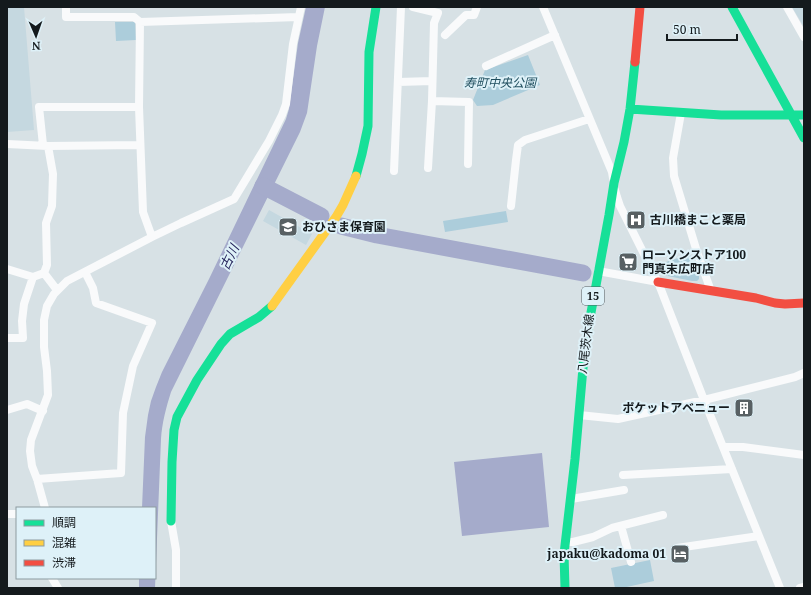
<svg xmlns="http://www.w3.org/2000/svg" width="811" height="595" viewBox="0 0 811 595" font-family="'Noto Serif','Noto Sans JP',serif">
  <style>
    .built { fill: #c5d8e0 }
    .green { fill: #accddb }
    .water { fill: #a5abcb }
    .lines { fill: none; stroke-linecap: round; stroke-linejoin: round }
    .river { stroke: #a5abcb; stroke-width: 17 }
    .street { stroke: #f9fafb; stroke-width: 8 }
    .fast { stroke: #16e098; stroke-width: 9 }
    .slow { stroke: #ffcf43; stroke-width: 9 }
    .jam { stroke: #f24e42; stroke-width: 9 }
    .labels { text-anchor: middle; stroke-width: 4; stroke-linejoin: round; paint-order: stroke }
    .shield { fill: #def1f8; stroke: #515a5f; stroke-width: 1 }
    .shield-label { font-size: 11px; font-weight: bold; fill: #141a1d }
    .park-label { font-size: 12px; font-style: italic; fill: #1f4e5e; stroke: #def1f8 }
    .poi-label { font-size: 12px; font-weight: bold; fill: #141a1d; stroke: #def1f8; text-anchor: start }
    .street-label { font-size: 12px; fill: #141a1d; stroke: #def1f8 }
    .water-label { font-size: 13px; font-style: italic; fill: #24235a; stroke: #def1f8 }
  </style>
  <rect width="100%" height="100%" fill="#d7e1e5"/>
  <path class="built" d="M 7,7 L 24,7 L 34,130 L 7,132 Z
    M 792,7 L 804,7 L 804,27 Z
    M 269,210 L 312,234 L 306,245 L 263,221 Z"/>
  <path class="green" d="M 115,22 L 135,22 L 136,40 L 116,41 Z
    M 528,55 L 540,85 L 493,105 L 477,106 L 473,100 L 485,70 Z
    M 506,211 L 508,222 L 445,232 L 443,221 Z
    M 690,254 L 699,276 L 699,279 L 697,281 L 692,281 L 658,274 L 654,266 Z
    M 650,560 L 654,581 L 622,588 L 615,588 L 611,568 Z"/>
  <path class="water" d="M 306,7 L 325,7 L 317,46 L 307,113 L 300,132 L 171,392 C 166,408 162,423 161,439 L 155,588 L 139,588 L 139,578 L 155,578 L 155,508 L 142,508 L 145,437 L 148,415 L 151,401 L 156,387 L 162,372 L 209,279 L 286,119 L 289,109 L 298,43 Z
    M 542,453 L 549,527 L 462,536 L 454,462 Z"/>
  <g class="lines">
    <path class="river" d="M 263,186 L 321,216
      M 341,226 L 377,235 L 583,273"/>
    <path class="street" d="M 66,7 L 66,17 L 134,17 L 140,22 L 139,107 L 143,212 L 152,237
      M 413,7 L 438,13 L 434,23 L 432,101 L 428,168
      M 543,7 L 612,172 L 613,178
      M 787,7 L 804,37
      M 140,22 L 298,17
      M 445,35 L 466,15 L 474,15 L 477,7
      M 486,66 L 555,35
      M 398,82 L 432,81
      M 432,101 L 469,102 L 468,164
      M 681,113 L 673,158 L 674,176 L 697,252 L 711,291
      M 7,144 L 48,146 L 140,145
      M 43,145 L 39,107 L 139,107
      M 394,171 L 401,7
      M 615,190 L 617,197 L 620,206 L 658,282 L 704,400 L 780,588
      M 511,206 L 516,160 L 518,145 L 525,140 L 589,119
      M 7,269 L 33,277 L 44,273 L 57,290
      M 598,271 L 658,282
      M 44,273 L 47,265 L 46,223 L 52,206 L 53,174 L 48,146
      M 7,338 L 23,338 L 22,321 L 24,304 L 33,277
      M 7,410 L 27,404 L 43,411
      M 579,415 L 618,419 L 704,400 L 795,377 L 804,373
      M 723,447 L 743,447 L 804,455
      M 623,475 L 732,469
      M 37,479 L 121,473 L 123,413 L 133,366 L 152,323 L 96,303 L 93,288 L 85,272
      M 571,499 L 624,490
      M 45,508 L 37,479 L 32,466 L 30,451 L 31,440 L 48,395 L 47,371 L 44,347 L 44,320 L 47,306 L 54,294 L 67,281 L 152,237 L 181,223 L 234,199 L 269,141 L 282,115 L 286,104 L 293,44 L 301,7
      M 7,514 L 17,514
      M 171,521 L 176,550 L 176,588
      M 621,526 L 631,562
      M 566,542 L 573,542 L 593,537 L 612,528 L 663,515
      M 677,548 L 759,536
      M 52,578 L 58,588
      M 800,588 L 804,587"/>
    <path class="fast" d="M 732,7 L 804,138
      M 630,109 L 721,115 L 804,115
      M 356,176 L 362,154 L 368,126 L 369,52 L 376,7
      M 171,521 L 172,462 L 174,430 L 177,417 L 197,380 L 221,344 L 230,334 L 259,317 L 272,306
      M 565,588 L 564,554 L 575,459 L 585,345 L 609,215 L 614,183 L 624,142 L 630,109 L 635,62"/>
    <path class="slow" d="M 272,306 L 336,217 L 343,205 L 356,176"/>
    <path class="jam" d="M 635,62 L 640,7
      M 658,282 L 756,298 L 775,303 L 785,304 L 804,303"/>
  </g>
  <defs>
    <g id="hospital-square" transform="scale(1)"><rect x="-9" y="-9" width="18" height="18" rx="4" fill="#586063" stroke="#def1f8"/><path d="M-5-5h3v3.5h4V-5h3V5h-3V1.5h-4V5h-3Z" fill="#fff"/></g>
    <g id="school-square" transform="scale(1)"><rect x="-9" y="-9" width="18" height="18" rx="4" fill="#586063" stroke="#def1f8"/><path d="M0-5L7-2L0 1L-7-2ZM-4 1L0 2.5L4 1V4Q0 6-4 4Z" fill="#fff"/></g>
    <g id="supermarket-square" transform="scale(1)"><rect x="-9" y="-9" width="18" height="18" rx="4" fill="#586063" stroke="#def1f8"/><path d="M-6-5.5h2.5l.6 2H6L4.5 2H-2.5L-4.4-4H-6ZM-1.5 3.2a1.3 1.3 0 1 0 .1 0ZM3 3.2a1.3 1.3 0 1 0 .1 0Z" fill="#fff"/></g>
    <g id="building-square" transform="scale(1)"><rect x="-9" y="-9" width="18" height="18" rx="4" fill="#586063" stroke="#def1f8"/><path d="M-4-6H4V6H1V3H-1V6H-4ZM-2.5-4.3h1.7v1.8h-1.7ZM.8-4.3h1.7v1.8H.8ZM-2.5-1h1.7V.8h-1.7ZM.8-1h1.7V.8H.8Z" fill="#fff"/></g>
    <g id="hotel-square" transform="scale(1)"><rect x="-9" y="-9" width="18" height="18" rx="4" fill="#586063" stroke="#def1f8"/><path d="M-6-4.5h1.5V1H6V5H4.5V3h-9V5H-6ZM-4 0a1.8 1.8 0 1 1 3.6 0ZM.5 0V-2.5h3Q6-2.5 6 0Z" fill="#fff"/></g>
  </defs>
  <g fill-rule="evenodd">
    <use href="#hospital-square" x="636" y="220"/>
    <use href="#school-square" x="288" y="227"/>
    <use href="#supermarket-square" x="628" y="262"/>
    <use href="#building-square" x="744" y="408"/>
    <use href="#hotel-square" x="680" y="554"/>
  </g>
  <g class="labels">
    <rect class="shield" x="582" y="287" width="22" height="18" rx="3"/>
    <g class="shield-label">
      <text x="593" y="300">15</text>
    </g>
    <g class="park-label">
      <text x="500" y="87">寿町中央公園</text>
    </g>
    <g class="poi-label">
      <text x="650" y="224">古川橋まこと薬局</text>
      <text x="302" y="231">おひさま保育園</text>
      <text x="642" y="259">ローソンストア100<tspan x="642" dy="14">門真末広町店</tspan></text>
      <text x="730" y="412" text-anchor="end">ポケットアベニュー</text>
      <text x="666" y="558" text-anchor="end">japaku@kadoma 01</text>
    </g>
    <g class="street-label">
      <text transform="translate(586 344) rotate(-83)" y="4">八尾茨木線</text>
    </g>
    <g class="water-label">
      <text transform="translate(229 257) rotate(-64)" y="5">古川</text>
    </g>
  </g>
  <rect width="811" height="595" fill="none" stroke="#141a1d" stroke-width="16"/>
  <rect x="16" y="507" width="140" height="72" fill="#def1f8" stroke="#8d9ba0"/>
  <rect x="24" y="520" width="20" height="6" fill="#16e098" stroke="#8d9ba0"/>
  <text x="52" y="527" font-size="12" fill="#141a1d">順調</text>
  <rect x="24" y="540" width="20" height="6" fill="#ffcf43" stroke="#8d9ba0"/>
  <text x="52" y="547" font-size="12" fill="#141a1d">混雑</text>
  <rect x="24" y="560" width="20" height="6" fill="#f24e42" stroke="#8d9ba0"/>
  <text x="52" y="567" font-size="12" fill="#141a1d">渋滞</text>
  <g transform="translate(36 36) rotate(178)" stroke="#def1f8" stroke-width="3" paint-order="stroke">
  <path d="M0-3L7 15L0 10L-7 15Z" fill="#141a1d"/>
  <text y="-6" font-size="11" font-weight="bold" text-anchor="middle" fill="#141a1d">N</text>
  </g>
  <path d="M667 34v6h70v-6" fill="none" stroke="#141a1d" stroke-width="2"/>
  <text x="673" y="34" font-size="12" fill="#141a1d" stroke="#def1f8" stroke-width="3" paint-order="stroke">50 m</text>
</svg>
